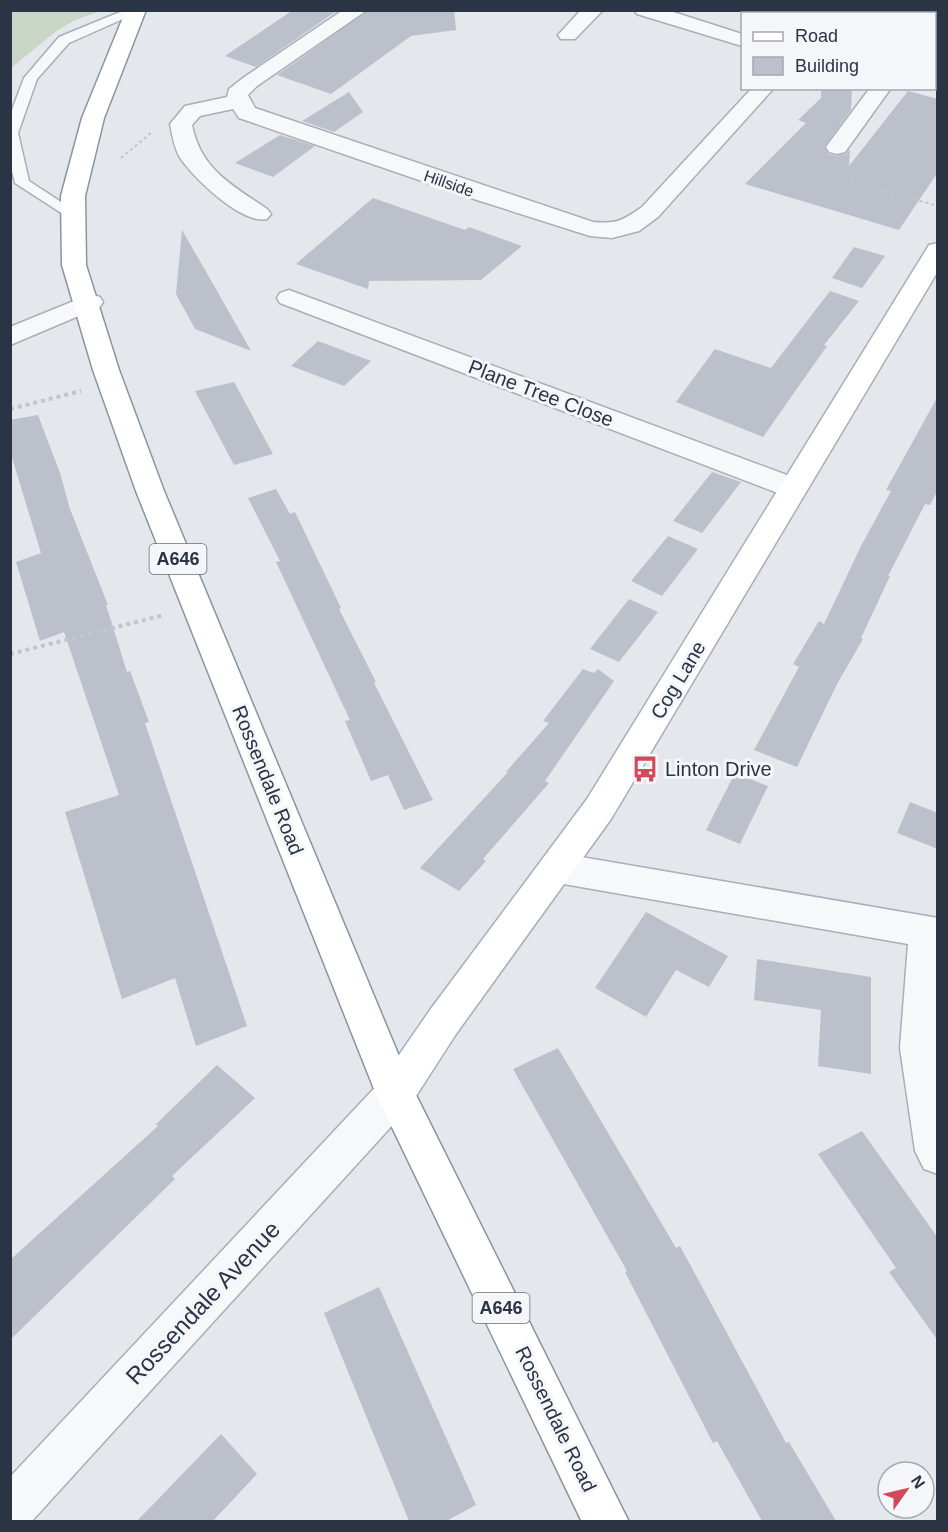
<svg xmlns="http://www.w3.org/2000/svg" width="948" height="1532" viewBox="0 0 948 1532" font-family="Helvetica,sans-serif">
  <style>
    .green { fill: #c9d6c5 }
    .building { fill: #bbc0ca }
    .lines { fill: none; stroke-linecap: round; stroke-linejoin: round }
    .lane-casing { stroke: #a9aeb7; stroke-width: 3 }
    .street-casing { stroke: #a9aeb7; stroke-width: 3 }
    .secondary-casing { stroke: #a9aeb7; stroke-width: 3 }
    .highway-casing { stroke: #8b94a3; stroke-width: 3 }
    .path-far1 { stroke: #c2c5cb; stroke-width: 2; stroke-dasharray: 3 3; stroke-linecap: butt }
    .path { stroke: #c2c5cb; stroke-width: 4; stroke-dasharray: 4 4; stroke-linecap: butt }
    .lane { fill: #f7f8fa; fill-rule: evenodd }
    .street { fill: #f7f8fa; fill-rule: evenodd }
    .secondary { fill: #fff; fill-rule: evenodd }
    .highway { fill: #fff; fill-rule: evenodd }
    .labels { text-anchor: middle; stroke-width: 6; stroke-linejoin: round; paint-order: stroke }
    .far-street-label { font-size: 16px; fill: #2b3445; stroke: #f4f6f9 }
    .shield { fill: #f4f6f9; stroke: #676e7b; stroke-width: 1.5 }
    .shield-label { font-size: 18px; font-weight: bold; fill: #2b3445 }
    .street-label { font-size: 20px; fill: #2b3445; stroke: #f4f6f9 }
    .poi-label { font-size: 20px; fill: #2b3445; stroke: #f4f6f9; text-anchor: start }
    .near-street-label { font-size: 24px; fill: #2b3445; stroke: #f4f6f9 }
  </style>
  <rect width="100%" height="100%" fill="#e4e7ec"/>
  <path class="green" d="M 11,10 L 101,10 L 101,11 L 75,20 L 55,32 L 11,68 Z"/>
  <path class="building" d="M 293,10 L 338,10 L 256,67 L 225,56 Z
    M 369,10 L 454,10 L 456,30 L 411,36 L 331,94 L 277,75 Z
    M 821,88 L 852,88 L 851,110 L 824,147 L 828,154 L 836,156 L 846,154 L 850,149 L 849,166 L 908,91 L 938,99 L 938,172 L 899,230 L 745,184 L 806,123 L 798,120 L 821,98 Z
    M 349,92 L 363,112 L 334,132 L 302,121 Z
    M 280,135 L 315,146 L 273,177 L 235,163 Z
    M 373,198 L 465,230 L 469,227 L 522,246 L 481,280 L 369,281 L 368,289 L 296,264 Z
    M 182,230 L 216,289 L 251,351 L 195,329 L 176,294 Z
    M 854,247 L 885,256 L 862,288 L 832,278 Z
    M 830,291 L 859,301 L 824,345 L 827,346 L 763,437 L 676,402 L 715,349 L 771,368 Z
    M 318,341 L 371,361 L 344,386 L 291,366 Z
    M 234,382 L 273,454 L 234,465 L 195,391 Z
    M 938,396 L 938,490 L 930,505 L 925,504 L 888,576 L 890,576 L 861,638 L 863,639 L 837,684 L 797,767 L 754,750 L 799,667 L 793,664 L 819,621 L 824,624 L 861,546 L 891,491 L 886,490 Z
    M 38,415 L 60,473 L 70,509 L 108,605 L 106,605 L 127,672 L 130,671 L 149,722 L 145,723 L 247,1026 L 196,1046 L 175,978 L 122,999 L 65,812 L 119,795 L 64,632 L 40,641 L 16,562 L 41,553 L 10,451 L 10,420 Z
    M 712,472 L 741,482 L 702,533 L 673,521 Z
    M 276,489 L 290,514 L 295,512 L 341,608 L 339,609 L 376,682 L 374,683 L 433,800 L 404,810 L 388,775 L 371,781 L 345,721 L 350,720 L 276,562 L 280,561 L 248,498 Z
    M 668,536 L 698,549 L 662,596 L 631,581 Z
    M 629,599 L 658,612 L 619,662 L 590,649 Z
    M 583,669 L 594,673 L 598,669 L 614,681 L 545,781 L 549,783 L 483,859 L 486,861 L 459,891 L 420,868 L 509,771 L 505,773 L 549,723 L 543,721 Z
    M 735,773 L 768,786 L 740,844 L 706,830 Z
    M 910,802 L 938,813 L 938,849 L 897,833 Z
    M 646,912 L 728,956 L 709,987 L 676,970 L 646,1017 L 595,988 Z
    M 757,959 L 871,977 L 871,1074 L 818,1066 L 821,1010 L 754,1000 Z
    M 558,1048 L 676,1248 L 680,1246 L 786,1443 L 789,1442 L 836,1521 L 762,1521 L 717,1441 L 713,1443 L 625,1272 L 627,1271 L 513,1069 Z
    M 217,1065 L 255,1098 L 172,1176 L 175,1179 L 10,1340 L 10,1260 L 158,1126 L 156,1124 Z
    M 862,1131 L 938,1238 L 938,1341 L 889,1272 L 896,1268 L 818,1154 Z
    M 379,1287 L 476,1505 L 446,1521 L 409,1521 L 324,1313 Z
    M 221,1434 L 257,1474 L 213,1521 L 137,1521 Z"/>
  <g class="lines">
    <g class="lane-casing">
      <path id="lane" d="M 125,10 L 141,11 L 69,43 L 37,79 L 18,133 L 29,181 L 81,215 L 79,218 L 69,218 L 15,183 L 10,163 L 10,115 L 24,78 L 59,37 Z"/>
    </g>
    <g class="street-casing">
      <path id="street" d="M 343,10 L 367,10 L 257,86 L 248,95 L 255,108 L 593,222 C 617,224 622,221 642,207 L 752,88 L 774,88 L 658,217 L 639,231 L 612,238 L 590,236 L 477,200 L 239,118 L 233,109 L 200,116 L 192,125 C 201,170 232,185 267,209 L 271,214 L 267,219 C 242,225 192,177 179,156 C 174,146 172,135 170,124 L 185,106 L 227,97 L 229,89 L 243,78 Z
        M 581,10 L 603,10 L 575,39 L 561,39 L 558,35 Z
        M 634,10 L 667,10 L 742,34 L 742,46 L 637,14 Z
        M 870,88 L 891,88 L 845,152 L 837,154 L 829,152 L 826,147 Z
        M 289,290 L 803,481 L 807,488 L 803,495 L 793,498 L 783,495 L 280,303 L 277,298 L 280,293 Z
        M 91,294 L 100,297 L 103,302 L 100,307 L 10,345 L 10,327 Z
        M 558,853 L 938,918 L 938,1174 L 924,1169 L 915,1151 L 900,1048 L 908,944 L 558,883 L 546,878 L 541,868 L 546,858 Z
        M 395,1076 L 409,1081 L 414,1094 L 409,1107 L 31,1522 L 10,1522 L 10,1477 L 381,1081 Z"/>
    </g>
    <g class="secondary-casing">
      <path id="secondary" d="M 938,243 L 938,271 L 611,819 L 456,1034 L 409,1107 L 395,1112 L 381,1107 L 376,1094 L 381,1081 L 430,1010 L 587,799 L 926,250 L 929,245 Z"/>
    </g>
    <g class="highway-casing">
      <path id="highway" d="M 126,10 L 146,10 L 104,118 L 85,196 L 86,265 L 119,370 L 164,491 L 411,1085 L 629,1522 L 582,1522 L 376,1094 L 136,491 L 93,370 L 62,265 L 61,196 L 82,118 Z"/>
    </g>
    <path class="path-far1" d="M 934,85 L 938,86
      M 895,117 L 938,129
      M 878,140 L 938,157
      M 121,158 L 152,132
      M 821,170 L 819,173 L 938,206"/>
    <path class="path" d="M 10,409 L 81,391
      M 10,654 L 164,615"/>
    <use href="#lane" class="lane"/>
    <use href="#street" class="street"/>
    <use href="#secondary" class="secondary"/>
    <use href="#highway" class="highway"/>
  </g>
  <defs>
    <g id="bus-bare" transform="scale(2.07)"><path d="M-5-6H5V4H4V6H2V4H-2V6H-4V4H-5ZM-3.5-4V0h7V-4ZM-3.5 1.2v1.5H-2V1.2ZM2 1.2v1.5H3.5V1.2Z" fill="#d1495b" stroke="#f4f6f9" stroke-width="2.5" paint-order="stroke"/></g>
  </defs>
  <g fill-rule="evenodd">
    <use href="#bus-bare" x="645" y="769"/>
  </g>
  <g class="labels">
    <g class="far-street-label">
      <text transform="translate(449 183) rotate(19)" y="6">Hillside</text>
    </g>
    <g class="shield">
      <rect x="149.5" y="544" width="57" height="30" rx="4.5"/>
      <rect x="472.5" y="1293" width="57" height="30" rx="4.5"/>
    </g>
    <g class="shield-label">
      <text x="178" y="565">A646</text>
      <text x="501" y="1314">A646</text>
    </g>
    <g class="street-label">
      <text transform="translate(541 393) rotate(21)" y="7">Plane Tree Close</text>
      <text transform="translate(678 680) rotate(-59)" y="7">Cog Lane</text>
      <text transform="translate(268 780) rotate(68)" y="7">Rossendale Road</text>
      <text transform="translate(556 1419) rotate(64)" y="7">Rossendale Road</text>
    </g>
    <g class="poi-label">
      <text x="665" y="776">Linton Drive</text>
    </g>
    <g class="near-street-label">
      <text transform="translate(203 1303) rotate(-47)" y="8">Rossendale Avenue</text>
    </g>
  </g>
  <rect width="948" height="1532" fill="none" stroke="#2b3445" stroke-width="24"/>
  <rect x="741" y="12" width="195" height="78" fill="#f4f6f9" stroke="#a4a8b1" stroke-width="1.5"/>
  <rect x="753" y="32" width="30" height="9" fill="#ffffff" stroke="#a4a8b1" stroke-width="1.5"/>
  <text x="795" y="42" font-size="18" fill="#2b3445">Road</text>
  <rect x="753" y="57" width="30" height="18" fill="#bbc0ca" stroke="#a4a8b1" stroke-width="1.5"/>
  <text x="795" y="72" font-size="18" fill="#2b3445">Building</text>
  <g transform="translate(906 1490) rotate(56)"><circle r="28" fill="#f4f6f9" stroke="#a4a8b1" stroke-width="1.5"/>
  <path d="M0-4.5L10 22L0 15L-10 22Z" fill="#d1495b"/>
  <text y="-9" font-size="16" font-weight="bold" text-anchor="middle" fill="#2b3445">N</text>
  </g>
</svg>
